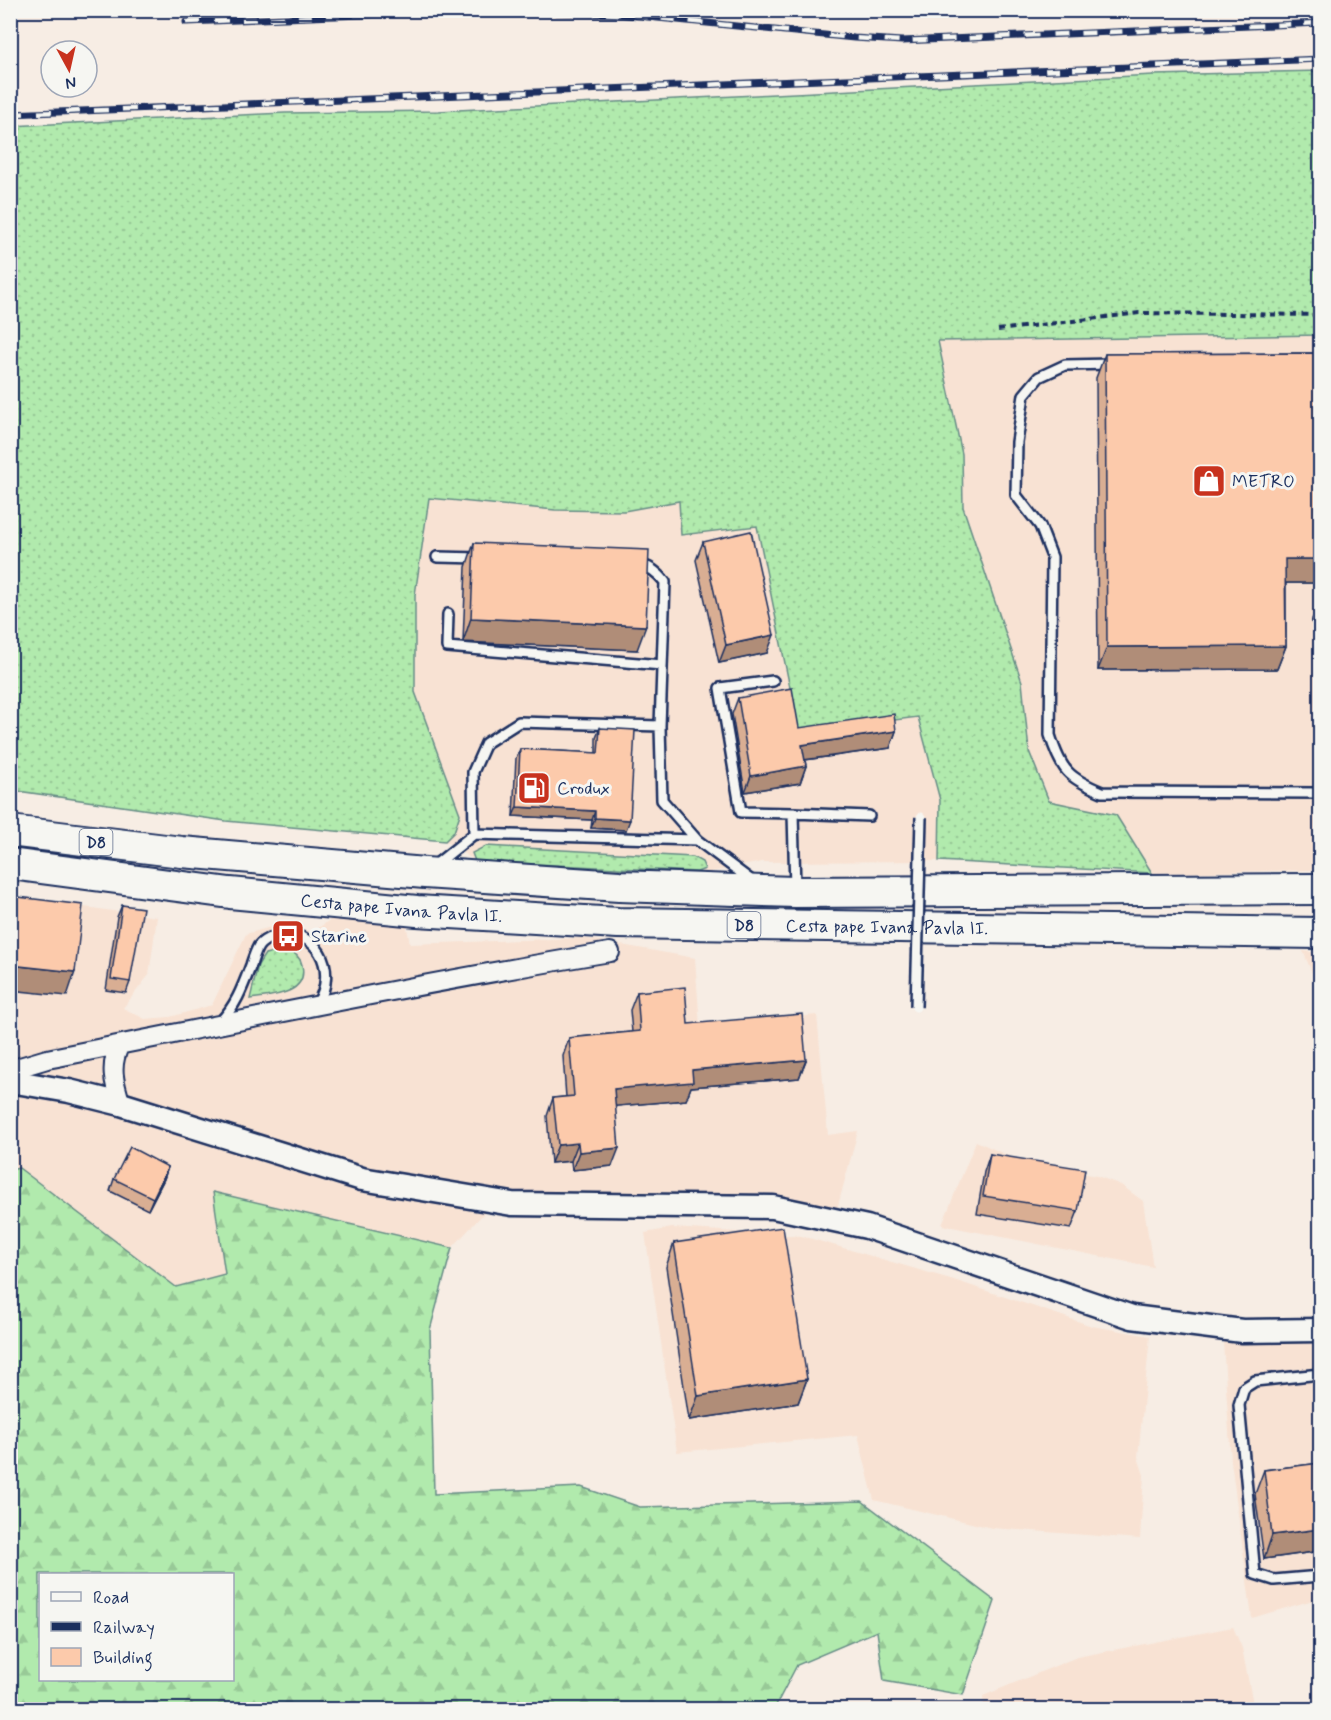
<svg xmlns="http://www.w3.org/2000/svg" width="1331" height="1720" viewBox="0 0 1331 1720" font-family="Mynerve,sans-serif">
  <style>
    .built { fill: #f8e2d3 }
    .grass { fill: url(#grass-dots); stroke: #668c86; stroke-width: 1.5 }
    .forest { fill: url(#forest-firs); stroke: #668c86; stroke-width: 1.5; fill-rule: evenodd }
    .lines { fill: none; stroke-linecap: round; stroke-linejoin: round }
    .service-casing { stroke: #1b2f5e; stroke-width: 14 }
    .minor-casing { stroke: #1b2f5e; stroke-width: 22 }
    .tertiary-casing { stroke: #1b2f5e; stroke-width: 27 }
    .trunk-casing { stroke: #1b2f5e; stroke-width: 34 }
    .path { stroke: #1b2f5e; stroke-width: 4; stroke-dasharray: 6 4.5; stroke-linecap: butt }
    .service { stroke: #f6f6f2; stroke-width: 9 }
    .minor { stroke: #f6f6f2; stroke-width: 18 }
    .tertiary { stroke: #f6f6f2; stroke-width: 22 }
    .trunk { stroke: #f6f6f2; stroke-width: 30 }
    .rail-casing { stroke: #1b2f5e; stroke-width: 7 }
    .rail { stroke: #f6f6f2; stroke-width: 4.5; stroke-dasharray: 14; stroke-linecap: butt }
    .service-bridge-casing { stroke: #1b2f5e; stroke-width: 14; stroke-linecap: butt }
    .service-bridge { stroke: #f6f6f2; stroke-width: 9 }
    .wall { fill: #d9ae93; stroke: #1b2f5e; stroke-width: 1.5 }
    .shaded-wall { fill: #b08d78; stroke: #1b2f5e; stroke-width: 1.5 }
    .building { fill: #fccaab; stroke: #1b2f5e; stroke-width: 1.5 }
    .labels { text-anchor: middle; stroke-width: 6; stroke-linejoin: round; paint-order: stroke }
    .shield { fill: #f6f6f2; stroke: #5d6b8a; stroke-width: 1.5 }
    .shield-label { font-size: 16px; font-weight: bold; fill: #1b2f5e }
    .poi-label { font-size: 18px; fill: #1b2f5e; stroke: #f6f6f2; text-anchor: start }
    .street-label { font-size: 18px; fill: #1b2f5e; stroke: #f6f6f2 }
  </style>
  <defs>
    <pattern id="grass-dots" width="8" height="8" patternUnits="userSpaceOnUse" patternTransform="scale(1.5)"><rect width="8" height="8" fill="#b1eaad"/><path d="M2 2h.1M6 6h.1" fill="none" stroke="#98c997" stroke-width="1.8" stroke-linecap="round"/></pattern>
    <pattern id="forest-firs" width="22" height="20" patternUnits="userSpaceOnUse" patternTransform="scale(1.5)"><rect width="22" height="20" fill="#b1eaad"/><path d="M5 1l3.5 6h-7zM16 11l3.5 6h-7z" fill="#98c997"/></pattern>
  </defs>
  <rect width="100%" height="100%" fill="#f7ede4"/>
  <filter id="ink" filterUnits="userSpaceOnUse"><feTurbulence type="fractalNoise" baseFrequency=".0167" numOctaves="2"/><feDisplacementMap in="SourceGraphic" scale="12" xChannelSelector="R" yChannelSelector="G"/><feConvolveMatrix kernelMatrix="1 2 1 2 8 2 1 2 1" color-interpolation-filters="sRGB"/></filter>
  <g filter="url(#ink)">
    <path class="built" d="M 1320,335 L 1320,870 L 1152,873 L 1116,815 L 1049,801 L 1029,751 L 1022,682 L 963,507 L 962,454 L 937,340 Z
      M 429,498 L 555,510 L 624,511 L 679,501 L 682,534 L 757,525 L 800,732 L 918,717 L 940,800 L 939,861 L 762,862 L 706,873 L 475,861 L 445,841 L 454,832 L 415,692 L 415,595 Z
      M 11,897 L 157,917 L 149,975 L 123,1008 L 145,1019 L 170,1017 L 212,1005 L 246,934 L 278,925 L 313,932 L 335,916 L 406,923 L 410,944 L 582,938 L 695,958 L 700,1026 L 817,1015 L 828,1135 L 858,1131 L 836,1213 L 790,1201 L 688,1194 L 504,1191 L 452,1248 L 214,1192 L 225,1274 L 176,1287 L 19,1169 L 11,1170 Z
      M 1303,951 L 1320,953 L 1320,992 Z
      M 976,1141 L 1020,1161 L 1097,1176 L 1121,1185 L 1143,1201 L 1153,1267 L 942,1225 Z
      M 672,1228 L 802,1236 L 954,1280 L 1092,1326 L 1150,1336 L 1138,1457 L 1144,1475 L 1140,1539 L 992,1528 L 874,1500 L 858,1435 L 677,1452 L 645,1233 Z
      M 1320,1340 L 1320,1598 L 1252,1618 L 1231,1461 L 1223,1342 Z
      M 1233,1627 L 1242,1648 L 1254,1709 L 984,1709 L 983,1696 L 1077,1657 Z"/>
    <path class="grass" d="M 1320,71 L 1320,335 L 938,341 L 962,454 L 963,507 L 1022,682 L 1029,751 L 1049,801 L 1116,815 L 1152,873 L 939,861 L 940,800 L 918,717 L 799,732 L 757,526 L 681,535 L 679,501 L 624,511 L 555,510 L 429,498 L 415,595 L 415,692 L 460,814 L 454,832 L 445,841 L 226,821 L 11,790 L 10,126 L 285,113 L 438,111 L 1154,75 Z
      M 486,846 L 693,857 L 702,862 L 705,869 L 697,872 L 475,861 L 472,853 Z
      M 286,949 C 294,952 300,956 302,965 C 309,995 270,996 250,999 L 258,965 L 265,954 Z"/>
    <path class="forest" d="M 19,1168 L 176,1287 L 225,1274 L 213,1192 L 452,1248 L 430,1330 L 434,1494 L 581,1487 L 640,1507 L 862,1501 L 995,1601 L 963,1695 L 884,1681 L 877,1631 L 797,1665 L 774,1709 L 11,1709 L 10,1170 ZM 40,1574 L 232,1574 L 232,1680 L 40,1680 Z"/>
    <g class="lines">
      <g class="service-casing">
        <path id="service" d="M 1111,364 L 1065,365 L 1039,377 L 1024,395 L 1017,442 L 1016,495 L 1040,526 L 1052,557 L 1050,735 C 1061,770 1068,778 1102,792 L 1320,793
          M 437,557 L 480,558
          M 638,564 C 650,566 658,573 665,582 L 660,726
          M 448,614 L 447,647 L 662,665
          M 1318,621 L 1320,621
          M 773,681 L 720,688 L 741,812 L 793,813
          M 474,834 L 473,772 L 486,743 L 519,722 L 660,726 L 662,800 L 697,840
          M 434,866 L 474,834 L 697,840 L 752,881
          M 795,889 L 793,813 L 869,816
          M 220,1022 C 236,1006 243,986 251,965 C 253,959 255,952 258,947 C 260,943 268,938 273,937 C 317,924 339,970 317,1004
          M 1320,1374 L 1255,1381 L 1244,1388 L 1239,1405 L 1255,1574 L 1274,1580 L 1320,1576"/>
      </g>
      <g class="minor-casing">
        <path id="minor" d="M 120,1045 C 109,1065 114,1083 121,1104
          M 10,1070 L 47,1059 C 235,1022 422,983 610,952"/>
      </g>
      <g class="tertiary-casing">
        <path id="tertiary" d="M 10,1081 L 69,1091 L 121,1104 L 362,1179 L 512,1204 L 773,1207 L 867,1227 L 1132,1317 L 1242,1331 L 1320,1330"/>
      </g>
      <g class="trunk-casing">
        <g id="trunk">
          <path d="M 10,831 L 182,852 L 425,873 L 619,886 L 795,892 L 1320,889"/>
          <path id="s1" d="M 10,864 L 230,893 L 417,911 L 618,923 L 1320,933"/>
        </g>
      </g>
      <path class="path" d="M 998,330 L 1139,313 L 1320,315"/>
      <use href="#service" class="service"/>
      <use href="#minor" class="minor"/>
      <use href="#tertiary" class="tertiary"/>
      <use href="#trunk" class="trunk"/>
      <g class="rail-casing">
        <path id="rail" d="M 494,10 L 618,14 L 854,38 L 902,41 L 1320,23
          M 186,22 L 489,10
          M 10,114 L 1320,59"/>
      </g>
      <use href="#rail" class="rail"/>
      <g class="service-bridge-casing">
        <path id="service-bridge" d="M 916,1007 L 921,817"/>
      </g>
      <use href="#service-bridge" class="service-bridge"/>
    </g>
    <path class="wall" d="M 1320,353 L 1320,583 L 1286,583 L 1286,646 L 1277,669 L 1098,670 L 1096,378 L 1105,354 Z
      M 703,542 L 767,653 L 719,663 L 696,560 Z
      M 474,543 L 637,650 L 463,642 L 466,567 Z
      M 738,698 L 799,728 L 896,731 L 890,748 L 805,760 L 806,766 L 800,783 L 745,792 L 732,714 Z
      M 600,728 L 626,830 L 591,828 L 592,820 L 513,816 L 516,758 L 520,749 L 596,753 L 596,738 Z
      M 122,905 L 130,982 L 126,993 L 106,990 L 117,917 Z
      M 637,992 L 688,1024 L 806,1060 L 799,1078 L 691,1087 L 686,1100 L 615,1106 L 612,1166 L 572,1170 L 571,1161 L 551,1163 L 547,1116 L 553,1098 L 566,1097 L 563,1056 L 569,1038 L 632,1032 L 630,1010 Z
      M 990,1154 L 1078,1211 L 1071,1229 L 977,1214 L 984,1172 Z
      M 168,1167 L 164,1179 L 148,1210 L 110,1191 L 114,1179 Z
      M 674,1243 L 807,1379 L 798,1403 L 689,1420 L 666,1267 Z
      M 1320,1463 L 1320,1551 L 1264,1559 L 1255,1494 L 1264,1470 Z"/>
    <path class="shaded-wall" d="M 1285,559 L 1320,559 L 1320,583 L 1277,583 Z
      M 471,618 L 646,626 L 637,650 L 463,642 Z
      M 774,635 L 767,653 L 719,663 L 726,645 Z
      M 1286,646 L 1277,669 L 1098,670 L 1107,647 Z
      M 896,731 L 890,748 L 796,761 L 802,745 Z
      M 806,766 L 800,783 L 745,792 L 751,776 Z
      M 517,807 L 595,811 L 592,820 L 513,816 Z
      M 595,818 L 630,820 L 626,830 L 591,828 Z
      M 10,965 L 75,972 L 67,996 L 10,990 Z
      M 806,1060 L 799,1078 L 691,1087 L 686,1100 L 607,1107 L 614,1089 L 692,1070 Z
      M 578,1143 L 571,1161 L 551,1163 L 558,1145 Z
      M 619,1148 L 612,1166 L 572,1170 L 579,1152 Z
      M 168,1167 L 164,1179 L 148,1210 L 153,1198 Z
      M 807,1379 L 798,1403 L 689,1420 L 698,1396 Z
      M 1320,1529 L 1320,1551 L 1264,1559 L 1272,1535 Z"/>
    <path class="building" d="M 1320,353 L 1320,559 L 1285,559 L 1286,646 L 1107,647 L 1105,354 Z
      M 751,531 L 774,635 L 726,645 L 703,542 Z
      M 474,543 L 649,550 L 646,626 L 471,618 Z
      M 792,688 L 799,728 L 894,714 L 896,731 L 802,745 L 806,766 L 751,776 L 738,698 Z
      M 600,728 L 635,730 L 630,820 L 595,818 L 595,811 L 517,807 L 520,749 L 598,753 Z
      M 10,896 L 83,905 L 75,972 L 10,965 Z
      M 122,905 L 143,908 L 130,982 L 111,979 Z
      M 685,987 L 688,1024 L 802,1014 L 806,1060 L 692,1070 L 693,1082 L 614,1089 L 619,1148 L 579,1152 L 578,1143 L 558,1145 L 553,1098 L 574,1096 L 569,1038 L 640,1031 L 637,992 Z
      M 130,1147 L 168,1167 L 153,1198 L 114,1179 Z
      M 990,1154 L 1085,1169 L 1078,1211 L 983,1196 Z
      M 783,1227 L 807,1379 L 698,1396 L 674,1243 Z
      M 1320,1463 L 1320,1529 L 1272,1535 L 1264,1470 Z"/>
  </g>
  <defs>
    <g id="shop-square" transform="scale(1.725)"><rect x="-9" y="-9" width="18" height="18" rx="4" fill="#c8321e" stroke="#f6f6f2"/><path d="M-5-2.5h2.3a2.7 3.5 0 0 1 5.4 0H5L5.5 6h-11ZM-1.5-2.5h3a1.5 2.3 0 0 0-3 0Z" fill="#fff"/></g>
    <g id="fuel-square" transform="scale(1.725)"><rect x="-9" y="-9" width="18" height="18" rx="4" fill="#c8321e" stroke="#f6f6f2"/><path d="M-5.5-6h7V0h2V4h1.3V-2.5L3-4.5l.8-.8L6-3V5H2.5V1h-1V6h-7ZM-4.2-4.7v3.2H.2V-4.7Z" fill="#fff"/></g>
    <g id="bus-square" transform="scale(1.725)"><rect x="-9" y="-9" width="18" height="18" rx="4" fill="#c8321e" stroke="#f6f6f2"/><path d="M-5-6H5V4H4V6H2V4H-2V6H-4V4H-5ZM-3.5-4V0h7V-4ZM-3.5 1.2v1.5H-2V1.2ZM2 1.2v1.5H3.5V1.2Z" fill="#fff"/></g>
  </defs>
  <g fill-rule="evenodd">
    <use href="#shop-square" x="1209" y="481"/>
    <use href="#fuel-square" x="534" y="788"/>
    <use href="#bus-square" x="288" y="936"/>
  </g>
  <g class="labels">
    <g class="shield">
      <rect x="79.5" y="829" width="33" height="26" rx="4.5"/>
      <rect x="727.5" y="912" width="33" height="26" rx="4.5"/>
    </g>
    <g class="shield-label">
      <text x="96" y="848">D8</text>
      <text x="744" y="931">D8</text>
    </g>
    <g class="poi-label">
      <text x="1232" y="487">METRO</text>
      <text x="557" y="794">Crodux</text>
      <text x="311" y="942">Starine</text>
    </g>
    <g class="street-label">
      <text dy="6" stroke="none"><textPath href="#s1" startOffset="394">Cesta pape Ivana Pavla II.</textPath></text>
      <text dy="6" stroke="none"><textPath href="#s1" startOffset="880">Cesta pape Ivana Pavla II.</textPath></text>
    </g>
  </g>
  <rect width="1331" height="1720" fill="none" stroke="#f6f6f2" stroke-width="36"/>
  <rect x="18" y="18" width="1295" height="1684" fill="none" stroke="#1b2f5e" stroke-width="2" filter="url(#ink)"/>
  <rect x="39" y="1573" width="195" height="108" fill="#f6f6f2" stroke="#9ea6b7" stroke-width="1.5"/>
  <rect x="51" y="1592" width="30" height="9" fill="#f6f6f2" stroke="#9ea6b7" stroke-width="1.5"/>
  <text x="93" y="1603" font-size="18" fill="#1b2f5e">Road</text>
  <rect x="51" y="1622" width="30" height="9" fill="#1b2f5e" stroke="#9ea6b7" stroke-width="1.5"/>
  <text x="93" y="1633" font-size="18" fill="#1b2f5e">Railway</text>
  <rect x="51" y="1648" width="30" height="18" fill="#fccaab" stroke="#9ea6b7" stroke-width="1.5"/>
  <text x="93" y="1663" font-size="18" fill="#1b2f5e">Building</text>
  <g transform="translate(69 69) rotate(172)"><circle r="28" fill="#f6f6f2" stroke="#9ea6b7" stroke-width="1.5"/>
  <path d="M0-4.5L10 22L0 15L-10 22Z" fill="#c8321e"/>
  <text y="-9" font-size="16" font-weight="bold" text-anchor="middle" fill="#1b2f5e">N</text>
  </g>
</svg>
